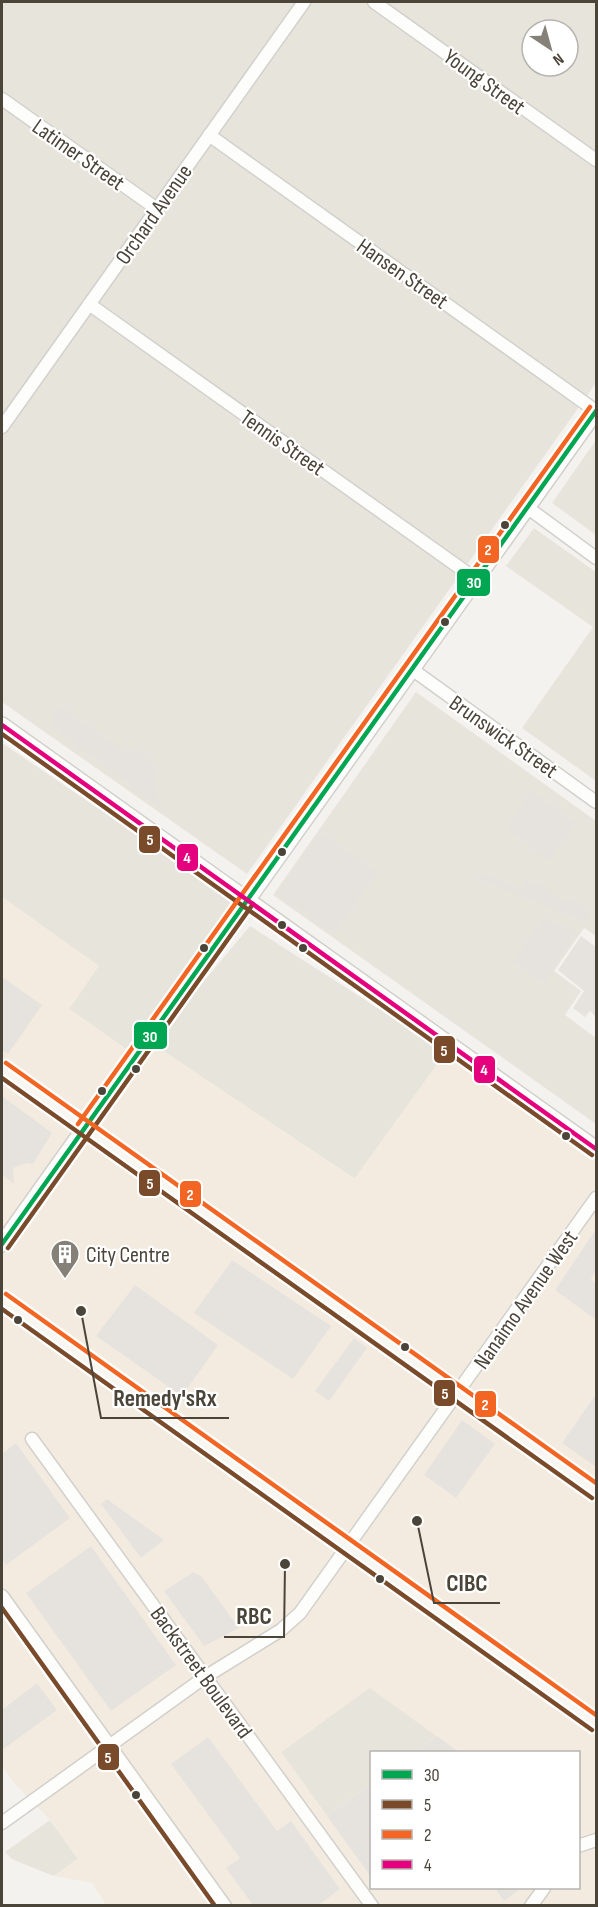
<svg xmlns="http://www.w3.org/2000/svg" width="598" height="1907" viewBox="0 0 598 1907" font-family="'Sofia Sans Condensed',sans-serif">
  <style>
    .residential { fill: #e7e4dc; fill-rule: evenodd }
    .commercial { fill: #f3ebdf; fill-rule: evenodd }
    .parking { fill: #e6e3df }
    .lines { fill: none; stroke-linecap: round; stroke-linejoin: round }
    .minor-casing { stroke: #d2d0cb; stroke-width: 15 }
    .tertiary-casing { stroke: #d2d0cb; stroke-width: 18 }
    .secondary-casing { stroke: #d3cfc5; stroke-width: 20 }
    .minor { stroke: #fdfdfc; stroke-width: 12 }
    .tertiary { stroke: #fdfdfc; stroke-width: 15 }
    .secondary { stroke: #f7f6f1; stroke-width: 16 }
    .bus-1-casing { stroke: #fff; stroke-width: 9 }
    .bus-2-casing { stroke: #fff; stroke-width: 9 }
    .bus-3-casing { stroke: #fff; stroke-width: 9 }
    .bus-4-casing { stroke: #fff; stroke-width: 9 }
    .bus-1 { stroke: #00a651; stroke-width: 4.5 }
    .bus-2 { stroke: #7a4b2a; stroke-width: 4.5 }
    .bus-3 { stroke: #f26522; stroke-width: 4.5 }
    .bus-4 { stroke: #e5007d; stroke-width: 4.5 }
    .bus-dot { fill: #4b4439; stroke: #fff; stroke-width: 2 }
    .labels { text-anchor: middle; stroke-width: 4.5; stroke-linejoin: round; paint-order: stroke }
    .street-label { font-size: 22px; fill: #4b4439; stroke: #fff }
    .poi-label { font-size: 22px; fill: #4b4439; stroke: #fff; text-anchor: start }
    .leader { fill: none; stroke: #4b4439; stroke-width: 2 }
    .callout-dot { fill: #4b4439; stroke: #fff; stroke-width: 2 }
    .callout-label { font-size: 24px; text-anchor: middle; font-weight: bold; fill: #4b4439; stroke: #fff; stroke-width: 4.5; stroke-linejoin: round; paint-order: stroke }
    .line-badge { stroke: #fff; stroke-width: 2 }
    .badge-label { font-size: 16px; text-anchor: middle; font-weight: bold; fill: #fff }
  </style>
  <rect width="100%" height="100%" fill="#f4f2ee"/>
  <path class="residential" d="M 2,2 L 596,2 L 596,383 L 247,874 L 2,702 ZM 532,30 L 568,30 L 568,66 L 532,66 Z
    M 596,440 L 596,535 L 552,503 Z
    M 534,528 L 596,572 L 596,781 L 522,728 L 593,627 L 506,566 Z
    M 416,692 L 596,821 L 596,936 L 584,928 L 554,971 L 581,991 L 565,1015 L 596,1038 L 596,1124 L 273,895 Z
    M 2,743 L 248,910 L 160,1034 L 250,926 L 446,1052 L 355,1179 L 152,1044 L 139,1058 L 69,1009 L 98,966 L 2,897 Z
    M 370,1687 L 437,1736 L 414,1752 L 372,1752 L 371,1784 L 327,1816 L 281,1752 Z
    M 50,1820 L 78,1859 L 54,1876 L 21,1863 L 12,1859 L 5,1852 Z"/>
  <path class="commercial" d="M 2,897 L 99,966 L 69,1009 L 138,1057 L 152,1043 L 354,1179 L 446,1052 L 534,1112 L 596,1160 L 596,1905 L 106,1905 L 92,1883 L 54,1876 L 78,1858 L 50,1820 L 14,1783 L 2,1766 ZM 370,1688 L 436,1736 L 414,1752 L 578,1752 L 578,1888 L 372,1888 L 371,1784 L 327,1816 L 281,1752 Z"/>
  <path class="parking" d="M 61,706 L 128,755 L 134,748 L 157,767 L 154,777 L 161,809 L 49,723 Z
    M 532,791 L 576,823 L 549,860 L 505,828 Z
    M 320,832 L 377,873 L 333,934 L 277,894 Z
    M 481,873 L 522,889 L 527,881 L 536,884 L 539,881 L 551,893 L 565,903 L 570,898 L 592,914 L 585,922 L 478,879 Z
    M 543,918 L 577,932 L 544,983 L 513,962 Z
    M 581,936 L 596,947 L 596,1017 L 590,1011 L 585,1017 L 573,1008 L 584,991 L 558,970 Z
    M 2,977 L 42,1005 L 8,1054 L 2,1050 Z
    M 2,1096 L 52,1133 L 33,1164 L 27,1163 L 13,1168 L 14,1184 L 2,1175 Z
    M 596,1229 L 596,1271 L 591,1279 L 596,1284 L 596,1320 L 555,1290 Z
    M 232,1260 L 331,1326 L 293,1379 L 194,1313 Z
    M 135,1285 L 218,1345 L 182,1396 L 96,1336 Z
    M 354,1338 L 367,1348 L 329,1401 L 315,1391 Z
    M 596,1394 L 596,1467 L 562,1443 Z
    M 462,1420 L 495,1444 L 456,1498 L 424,1475 Z
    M 16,1443 L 70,1518 L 6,1565 L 2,1559 L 2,1454 Z
    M 107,1499 L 164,1540 L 141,1558 L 101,1504 Z
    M 91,1546 L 176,1665 L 111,1711 L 26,1593 Z
    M 193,1572 L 201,1576 L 239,1628 L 204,1646 L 164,1591 Z
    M 37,1683 L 57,1710 L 2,1750 L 2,1710 Z
    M 437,1736 L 459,1752 L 414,1752 Z
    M 208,1737 L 277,1831 L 291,1821 L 340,1889 L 318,1905 L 253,1905 L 226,1868 L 240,1858 L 171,1764 Z
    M 371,1784 L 371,1877 L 327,1816 Z
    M 495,1888 L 521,1888 L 504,1901 Z"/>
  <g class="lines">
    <g class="minor-casing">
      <path id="minor" d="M 374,2 L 596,160
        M 2,99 L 157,209
        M 209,135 L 596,411
        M 89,304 L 477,580
        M 2,427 L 304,2
        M 528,508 L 596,558
        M 413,670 L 596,802
        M 32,1439 L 372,1906
        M 2,1596 L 225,1906
        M 2,1823 L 205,1677 L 281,1630 L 300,1613 L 596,1198
        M 578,1846 L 596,1840
        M 531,1906 L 544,1888"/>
    </g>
    <g class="tertiary-casing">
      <path id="tertiary" d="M 2,725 L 596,1149
        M 2,1244 L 596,411"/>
    </g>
    <g class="secondary-casing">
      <path id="secondary" d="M 2,1069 L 596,1492
        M 2,1300 L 596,1724"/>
    </g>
    <use href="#minor" class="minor"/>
    <use href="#tertiary" class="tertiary"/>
    <use href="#secondary" class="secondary"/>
    <g class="bus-1-casing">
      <path id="bus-1" d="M 2,1244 L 596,411"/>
    </g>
    <g class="bus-2-casing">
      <path id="bus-2" d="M 2,734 L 592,1155
        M 2,1078 L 592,1498
        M 8,1248 L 253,904
        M 2,1309 L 592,1730
        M 2,1608 L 215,1906"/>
    </g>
    <g class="bus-3-casing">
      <path id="bus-3" d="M 6,1063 L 596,1483
        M 78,1124 L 590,407
        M 6,1294 L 596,1715"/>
    </g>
    <g class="bus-4-casing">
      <path id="bus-4" d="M 2,725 L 596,1149"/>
    </g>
    <use href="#bus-1" class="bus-1"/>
    <use href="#bus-2" class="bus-2"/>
    <use href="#bus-3" class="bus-3"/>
    <use href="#bus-4" class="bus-4"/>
  </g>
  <defs>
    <g id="building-pin" transform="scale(1.5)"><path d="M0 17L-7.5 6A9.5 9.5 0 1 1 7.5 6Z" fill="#868178" stroke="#fff"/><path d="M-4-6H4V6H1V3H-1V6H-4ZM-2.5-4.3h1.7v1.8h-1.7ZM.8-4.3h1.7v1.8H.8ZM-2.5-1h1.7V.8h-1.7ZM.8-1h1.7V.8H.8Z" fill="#fff"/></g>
  </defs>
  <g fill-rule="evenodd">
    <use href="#building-pin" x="65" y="1254"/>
  </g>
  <g class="bus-dot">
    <circle cx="505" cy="525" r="5"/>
    <circle cx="445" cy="622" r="5"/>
    <circle cx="282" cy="852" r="5"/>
    <circle cx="282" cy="925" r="5"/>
    <circle cx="204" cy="948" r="5"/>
    <circle cx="303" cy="948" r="5"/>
    <circle cx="136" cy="1069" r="5"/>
    <circle cx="102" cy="1091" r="5"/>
    <circle cx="566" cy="1136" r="5"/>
    <circle cx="18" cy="1320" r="5"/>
    <circle cx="405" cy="1347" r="5"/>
    <circle cx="380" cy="1579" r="5"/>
    <circle cx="136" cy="1795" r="5"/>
  </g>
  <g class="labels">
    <g class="street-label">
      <text transform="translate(485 81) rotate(36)" y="8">Young Street</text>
      <text transform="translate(79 154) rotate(35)" y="8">Latimer Street</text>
      <text transform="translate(153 214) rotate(-55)" y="8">Orchard Avenue</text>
      <text transform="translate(403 273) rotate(35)" y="8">Hansen Street</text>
      <text transform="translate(283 442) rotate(35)" y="8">Tennis Street</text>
      <text transform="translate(504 736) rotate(35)" y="8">Brunswick Street</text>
      <text transform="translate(525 1299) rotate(-55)" y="8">Nanaimo Avenue West</text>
      <text transform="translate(202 1672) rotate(54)" y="8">Backstreet Boulevard</text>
    </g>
    <g class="poi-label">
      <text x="86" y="1262">City Centre</text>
    </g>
  </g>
  <path class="leader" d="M81 1311L101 1418H229M417 1521L434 1603H500M285 1564L284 1637H224"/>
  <g class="callout-dot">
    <circle cx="81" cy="1311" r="6"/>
    <circle cx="417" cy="1521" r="6"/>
    <circle cx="285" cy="1564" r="6"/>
  </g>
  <g class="callout-label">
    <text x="165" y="1406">Remedy'sRx</text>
    <text x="467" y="1591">CIBC</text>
    <text x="254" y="1624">RBC</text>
  </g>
  <g class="line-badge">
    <rect x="477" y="535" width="23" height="29" rx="6" fill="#f26522"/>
    <rect x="456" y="568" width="35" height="29" rx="6" fill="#00a651"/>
    <rect x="138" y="825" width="23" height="29" rx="6" fill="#7a4b2a"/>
    <rect x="176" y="843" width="23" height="29" rx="6" fill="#e5007d"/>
    <rect x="133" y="1021" width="35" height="29" rx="6" fill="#00a651"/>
    <rect x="433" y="1035" width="23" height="29" rx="6" fill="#7a4b2a"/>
    <rect x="473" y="1055" width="23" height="29" rx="6" fill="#e5007d"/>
    <rect x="138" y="1169" width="23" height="28" rx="6" fill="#7a4b2a"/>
    <rect x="179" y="1180" width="23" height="28" rx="6" fill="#f26522"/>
    <rect x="433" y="1379" width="23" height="28" rx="6" fill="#7a4b2a"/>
    <rect x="474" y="1390" width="23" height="28" rx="6" fill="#f26522"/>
    <rect x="97" y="1743" width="23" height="28" rx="6" fill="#7a4b2a"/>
  </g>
  <g class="badge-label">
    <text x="488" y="555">2</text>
    <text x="474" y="588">30</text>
    <text x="150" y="845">5</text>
    <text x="187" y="863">4</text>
    <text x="150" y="1042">30</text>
    <text x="444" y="1056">5</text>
    <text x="484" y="1075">4</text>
    <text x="150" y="1189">5</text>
    <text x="190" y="1200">2</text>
    <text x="445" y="1399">5</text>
    <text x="485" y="1410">2</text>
    <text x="108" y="1763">5</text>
  </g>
  <rect width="598" height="1907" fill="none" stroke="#4b4439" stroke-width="6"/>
  <rect x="370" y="1751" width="210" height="138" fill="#ffffff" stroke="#b7b4b0" stroke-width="1.5"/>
  <rect x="382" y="1770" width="30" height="9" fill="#00a651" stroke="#b7b4b0" stroke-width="1.5"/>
  <text x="424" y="1781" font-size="18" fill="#4b4439">30</text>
  <rect x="382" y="1800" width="30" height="9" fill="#7a4b2a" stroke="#b7b4b0" stroke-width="1.5"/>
  <text x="424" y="1811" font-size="18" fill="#4b4439">5</text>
  <rect x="382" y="1830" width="30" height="9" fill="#f26522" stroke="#b7b4b0" stroke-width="1.5"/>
  <text x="424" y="1841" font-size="18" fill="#4b4439">2</text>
  <rect x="382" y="1860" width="30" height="9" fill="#e5007d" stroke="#b7b4b0" stroke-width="1.5"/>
  <text x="424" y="1871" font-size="18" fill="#4b4439">4</text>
  <g transform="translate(550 48) rotate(144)"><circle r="28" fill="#ffffff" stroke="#b7b4b0" stroke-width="1.5"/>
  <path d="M0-4.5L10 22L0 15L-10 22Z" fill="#868178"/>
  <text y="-9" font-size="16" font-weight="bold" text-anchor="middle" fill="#4b4439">N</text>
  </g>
</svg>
